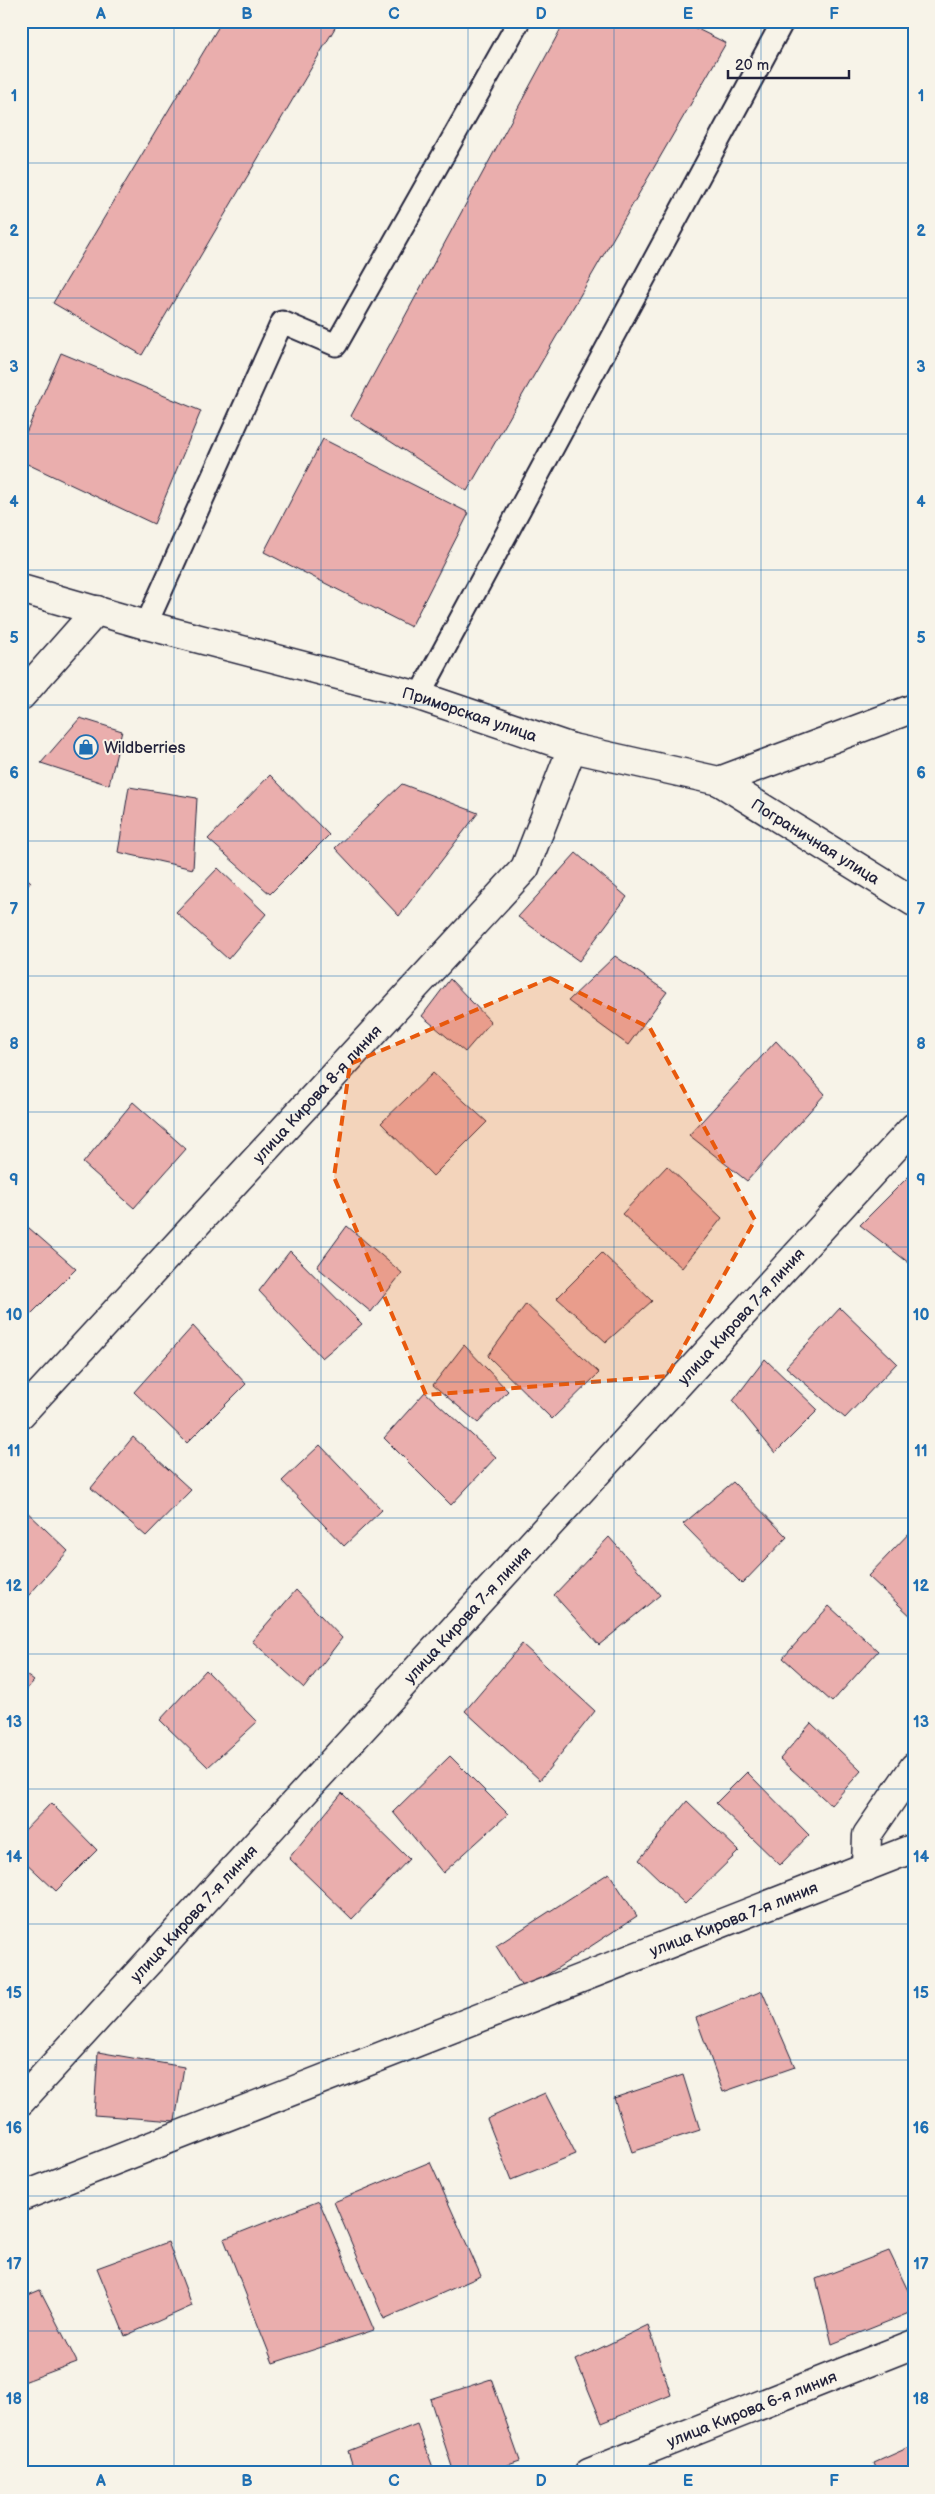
<svg xmlns="http://www.w3.org/2000/svg" width="935" height="2494" viewBox="0 0 935 2494" font-family="'Balsamiq Sans',sans-serif">
  <style>
    .building { fill: #eaaead; stroke: #22223b }
    .lines { fill: none; stroke-linecap: round; stroke-linejoin: round }
    .service-casing { stroke: #22223b; stroke-width: 25 }
    .minor-casing { stroke: #22223b; stroke-width: 31 }
    .service { stroke: #f7f3e8; stroke-width: 21 }
    .minor { stroke: #f7f3e8; stroke-width: 28 }
    .marked { fill: #e8590c; fill-opacity: 0.2; stroke: #e8590c; stroke-width: 4; stroke-dasharray: 10 6; stroke-linejoin: round }
    .grid { fill: none; stroke: #1f6fb2; stroke-width: 1; stroke-opacity: 0.55 }
    .labels { text-anchor: middle; stroke-width: 4; stroke-linejoin: round; paint-order: stroke }
    .street-label { font-size: 16px; fill: #22223b; stroke: #f7f3e8 }
    .poi-label { font-size: 16px; fill: #22223b; stroke: #f7f3e8; text-anchor: start }
    .neatline { fill: none; stroke: #1f6fb2; stroke-width: 2 }
    .grid-label { font-size: 16px; text-anchor: middle; font-weight: bold; fill: #1f6fb2 }
  </style>
  <rect width="100%" height="100%" fill="#f7f3e8"/>
  <filter id="ink" filterUnits="userSpaceOnUse"><feTurbulence type="fractalNoise" baseFrequency=".02" numOctaves="2"/><feDisplacementMap in="SourceGraphic" scale="10" xChannelSelector="R" yChannelSelector="G"/><feConvolveMatrix kernelMatrix="1 2 1 2 8 2 1 2 1" color-interpolation-filters="sRGB"/></filter>
  <g filter="url(#ink)">
    <path class="building" d="M 222,21 L 339,21 L 142,355 L 53,303 Z
      M 565,21 L 681,21 L 726,43 L 467,491 L 351,416 Z
      M 61,353 L 201,411 L 154,524 L 21,461 L 21,444 Z
      M 323,439 L 469,513 L 411,627 L 264,552 Z
      M 80,718 L 122,731 L 109,785 L 41,763 Z
      M 270,775 L 329,835 L 270,894 L 208,839 Z
      M 402,784 L 478,813 L 399,916 L 335,848 Z
      M 129,787 L 197,798 L 193,869 L 118,852 Z
      M 576,853 L 627,897 L 579,961 L 518,917 Z
      M 218,868 L 266,914 L 228,959 L 176,912 Z
      M 21,873 L 31,882 L 21,893 Z
      M 615,956 L 667,992 L 628,1045 L 568,1001 Z
      M 450,979 L 491,1022 L 465,1052 L 422,1016 Z
      M 776,1041 L 825,1094 L 747,1181 L 689,1135 Z
      M 433,1073 L 487,1122 L 433,1176 L 381,1123 Z
      M 133,1102 L 186,1149 L 134,1208 L 83,1163 Z
      M 667,1166 L 722,1218 L 682,1268 L 622,1214 Z
      M 914,1171 L 914,1257 L 909,1263 L 860,1225 Z
      M 21,1221 L 76,1269 L 22,1323 L 21,1322 Z
      M 347,1226 L 402,1273 L 371,1312 L 317,1267 Z
      M 290,1251 L 362,1324 L 322,1358 L 259,1291 Z
      M 602,1253 L 652,1301 L 606,1342 L 557,1298 Z
      M 526,1304 L 599,1373 L 552,1419 L 488,1356 Z
      M 840,1308 L 897,1363 L 845,1418 L 786,1367 Z
      M 193,1326 L 246,1384 L 187,1443 L 134,1392 Z
      M 464,1345 L 508,1391 L 478,1423 L 433,1385 Z
      M 765,1359 L 818,1410 L 775,1453 L 733,1401 Z
      M 425,1392 L 496,1457 L 451,1505 L 384,1438 Z
      M 133,1437 L 191,1490 L 146,1536 L 91,1488 Z
      M 320,1445 L 382,1510 L 344,1546 L 282,1481 Z
      M 733,1482 L 787,1537 L 742,1584 L 683,1524 Z
      M 21,1506 L 68,1551 L 21,1604 Z
      M 914,1528 L 914,1619 L 868,1576 Z
      M 609,1537 L 660,1595 L 599,1645 L 554,1595 Z
      M 296,1590 L 342,1638 L 304,1688 L 252,1641 Z
      M 829,1606 L 878,1651 L 832,1702 L 783,1658 Z
      M 522,1644 L 595,1711 L 540,1780 L 465,1711 Z
      M 206,1670 L 257,1722 L 208,1767 L 160,1720 Z
      M 21,1671 L 34,1681 L 21,1695 Z
      M 811,1723 L 861,1771 L 831,1805 L 780,1759 Z
      M 450,1756 L 508,1814 L 443,1873 L 393,1812 Z
      M 747,1772 L 809,1835 L 780,1865 L 716,1803 Z
      M 342,1793 L 409,1859 L 352,1919 L 289,1858 Z
      M 687,1801 L 739,1851 L 685,1904 L 639,1860 Z
      M 51,1803 L 97,1850 L 56,1891 L 21,1858 L 21,1834 Z
      M 609,1873 L 637,1916 L 524,1990 L 496,1946 Z
      M 762,1991 L 795,2067 L 723,2092 L 696,2018 Z
      M 98,2052 L 184,2067 L 175,2121 L 94,2115 Z
      M 683,2075 L 700,2130 L 632,2152 L 614,2098 Z
      M 545,2093 L 576,2154 L 511,2180 L 487,2119 Z
      M 430,2162 L 481,2276 L 384,2319 L 334,2202 Z
      M 319,2201 L 374,2330 L 273,2363 L 224,2239 Z
      M 168,2242 L 192,2306 L 125,2336 L 97,2268 Z
      M 889,2251 L 914,2303 L 914,2311 L 832,2344 L 816,2279 Z
      M 40,2290 L 77,2362 L 21,2383 L 21,2298 Z
      M 648,2325 L 671,2395 L 602,2423 L 576,2360 Z
      M 491,2379 L 520,2461 L 484,2473 L 454,2473 L 430,2399 Z
      M 417,2424 L 435,2473 L 355,2473 L 348,2451 Z
      M 914,2445 L 914,2473 L 878,2473 L 874,2463 Z"/>
    <g class="lines">
      <g class="service-casing">
        <path id="service" d="M 146,625 L 282,322 L 336,345 L 519,21
          M 419,696 L 783,21"/>
      </g>
      <g class="minor-casing">
        <g id="minor">
          <path id="s1" d="M 21,589 L 146,625 L 419,696 L 572,748 L 719,781 L 914,708"/>
          <path d="M 21,696 L 97,610"/>
          <path id="s2" d="M 719,781 L 914,902"/>
          <path id="s3" d="M 21,1414 L 525,868 L 572,748"/>
          <path d="M 866,1867 L 867,1835 L 914,1767"/>
          <path id="s4" d="M 21,2101 L 914,1127"/>
          <path id="s5" d="M 21,2197 L 914,1848"/>
          <path id="s6" d="M 589,2473 L 914,2344"/>
        </g>
      </g>
      <use href="#service" class="service"/>
      <use href="#minor" class="minor"/>
    </g>
  </g>
  <path class="marked" d="M 550,978 L 650,1028 L 755,1220 L 667,1376 L 426,1395 L 334,1177 L 350,1064 Z"/>
  <path class="grid" d="M 174,21 L 174,2473M 321,21 L 321,2473M 468,21 L 468,2473M 614,21 L 614,2473M 761,21 L 761,2473M 21,163 L 914,163M 21,298 L 914,298M 21,434 L 914,434M 21,570 L 914,570M 21,705 L 914,705M 21,841 L 914,841M 21,976 L 914,976M 21,1112 L 914,1112M 21,1247 L 914,1247M 21,1382 L 914,1382M 21,1518 L 914,1518M 21,1654 L 914,1654M 21,1789 L 914,1789M 21,1924 L 914,1924M 21,2060 L 914,2060M 21,2196 L 914,2196M 21,2331 L 914,2331"/>
  <defs>
    <g id="shop-ring" transform="scale(1.25)"><circle r="9.5" fill="#f7f3e8" stroke="#1f6fb2" stroke-width="1.5"/><path d="M-5-2.5h2.3a2.7 3.5 0 0 1 5.4 0H5L5.5 6h-11ZM-1.5-2.5h3a1.5 2.3 0 0 0-3 0Z" fill="#1f6fb2"/></g>
  </defs>
  <g fill-rule="evenodd">
    <use href="#shop-ring" x="86" y="747"/>
  </g>
  <g class="labels">
    <g class="street-label">
      <text dy="6" stroke="none"><textPath href="#s1" startOffset="466">Приморская улица</textPath></text>
      <text dy="6" stroke="none"><textPath href="#s2" startOffset="114">Пограничная улица</textPath></text>
      <text dy="6" stroke="none"><textPath href="#s3" startOffset="436">улица Кирова 8-я линия</textPath></text>
      <text dy="6" stroke="none"><textPath href="#s4" startOffset="1065">улица Кирова 7-я линия</textPath></text>
      <text dy="6" stroke="none"><textPath href="#s4" startOffset="660">улица Кирова 7-я линия</textPath></text>
      <text dy="6" stroke="none"><textPath href="#s4" startOffset="255">улица Кирова 7-я линия</textPath></text>
      <text dy="6" stroke="none"><textPath href="#s5" startOffset="765">улица Кирова 7-я линия</textPath></text>
      <text dy="6" stroke="none"><textPath href="#s6" startOffset="175">улица Кирова 6-я линия</textPath></text>
    </g>
    <g class="poi-label">
      <text x="104" y="753">Wildberries</text>
    </g>
  </g>
  <rect width="935" height="2494" fill="none" stroke="#f7f3e8" stroke-width="55"/>
  <path d="M728 70v8h121v-8" fill="none" stroke="#22223b" stroke-width="2.5"/>
  <text x="735" y="70" font-size="15" fill="#22223b" stroke="#f7f3e8" stroke-width="4" paint-order="stroke">20 m</text>
  <rect x="28" y="28" width="880" height="2438" class="neatline"/>
  <g class="grid-label">
    <text x="101" y="19">A</text>
    <text x="247" y="19">B</text>
    <text x="394" y="19">C</text>
    <text x="541" y="19">D</text>
    <text x="688" y="19">E</text>
    <text x="834" y="19">F</text>
    <text x="14" y="101">1</text>
    <text x="921" y="101">1</text>
    <text x="14" y="236">2</text>
    <text x="921" y="236">2</text>
    <text x="14" y="372">3</text>
    <text x="921" y="372">3</text>
    <text x="14" y="507">4</text>
    <text x="921" y="507">4</text>
    <text x="14" y="643">5</text>
    <text x="921" y="643">5</text>
    <text x="14" y="778">6</text>
    <text x="921" y="778">6</text>
    <text x="14" y="914">7</text>
    <text x="921" y="914">7</text>
    <text x="14" y="1049">8</text>
    <text x="921" y="1049">8</text>
    <text x="14" y="1185">9</text>
    <text x="921" y="1185">9</text>
    <text x="14" y="1320">10</text>
    <text x="921" y="1320">10</text>
    <text x="14" y="1456">11</text>
    <text x="921" y="1456">11</text>
    <text x="14" y="1591">12</text>
    <text x="921" y="1591">12</text>
    <text x="14" y="1727">13</text>
    <text x="921" y="1727">13</text>
    <text x="14" y="1862">14</text>
    <text x="921" y="1862">14</text>
    <text x="14" y="1998">15</text>
    <text x="921" y="1998">15</text>
    <text x="14" y="2133">16</text>
    <text x="921" y="2133">16</text>
    <text x="14" y="2269">17</text>
    <text x="921" y="2269">17</text>
    <text x="14" y="2404">18</text>
    <text x="921" y="2404">18</text>
    <text x="101" y="2486">A</text>
    <text x="247" y="2486">B</text>
    <text x="394" y="2486">C</text>
    <text x="541" y="2486">D</text>
    <text x="688" y="2486">E</text>
    <text x="834" y="2486">F</text>
  </g>
</svg>
